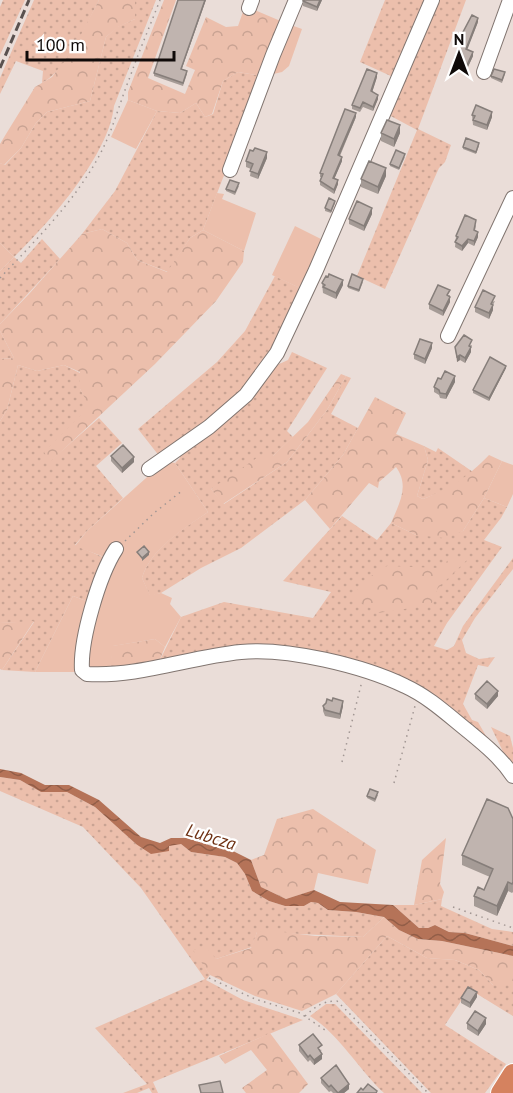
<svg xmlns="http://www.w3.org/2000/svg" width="513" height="1093" viewBox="0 0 513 1093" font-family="'PT Sans',sans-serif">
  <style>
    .grass { fill: url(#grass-dots) }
    .forest { fill: url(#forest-crowns) }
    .garden { fill: #ecbfac }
    .water { fill: url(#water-waves) }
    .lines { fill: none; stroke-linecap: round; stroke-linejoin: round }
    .minor-casing { stroke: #817570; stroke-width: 16 }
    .highway-casing { stroke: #fff; stroke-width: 22 }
    .path { stroke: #a19693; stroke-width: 1.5; stroke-dasharray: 1.5 4.5; stroke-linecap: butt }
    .minor { stroke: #fff; stroke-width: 14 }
    .highway { stroke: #d5825f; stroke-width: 20 }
    .rail { stroke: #59514f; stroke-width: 3; stroke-dasharray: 9 4.5; stroke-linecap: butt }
    .wall { fill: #a59b96 }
    .shaded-wall { fill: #867e7a }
    .building { fill: #c0b4af; stroke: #867e7a; stroke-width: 1.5 }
    .labels { text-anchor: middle; stroke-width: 4.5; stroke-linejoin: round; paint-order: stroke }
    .water-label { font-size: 18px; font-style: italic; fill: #6e3012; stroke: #fff }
  </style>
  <defs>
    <pattern id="grass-dots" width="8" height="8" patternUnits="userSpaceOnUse" patternTransform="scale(1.5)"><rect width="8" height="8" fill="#ecbfac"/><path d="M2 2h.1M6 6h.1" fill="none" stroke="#c9a393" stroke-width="1.8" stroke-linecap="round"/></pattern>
    <pattern id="forest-crowns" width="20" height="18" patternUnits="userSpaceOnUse" patternTransform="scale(1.5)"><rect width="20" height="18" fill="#ecbfac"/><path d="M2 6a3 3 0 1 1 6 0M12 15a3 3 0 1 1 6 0" fill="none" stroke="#c9a393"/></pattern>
    <pattern id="water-waves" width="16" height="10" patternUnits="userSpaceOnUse" patternTransform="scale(1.5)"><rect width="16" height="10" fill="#b57358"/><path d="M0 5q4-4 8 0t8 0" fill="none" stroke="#925d47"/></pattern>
  </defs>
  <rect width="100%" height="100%" fill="#eaddd8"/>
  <path class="grass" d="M 3,0 L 25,0 L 0,55 L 0,7 Z
    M 34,0 L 99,0 C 85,27 69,68 42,83 L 43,71 L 16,61 L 0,94 L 0,78 Z
    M 135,0 L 156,0 L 114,106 C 109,155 49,223 14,257 L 21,263 L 42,239 L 60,259 L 0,324 L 0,271 L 14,257 L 0,243 L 0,163 L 5,165 L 21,148 L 36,123 L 47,112 L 90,101 L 106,37 L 117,27 L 135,19 Z
    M 385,0 L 426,0 L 393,77 L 360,62 Z
    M 436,0 L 466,0 L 418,129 L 451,145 L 445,162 L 439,168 L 385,289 L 357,276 L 417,130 L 387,114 Z
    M 238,72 L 262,76 L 203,230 L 190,238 L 168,272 L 137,260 L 127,243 L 102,229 L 82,234 L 115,191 L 157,111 L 180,113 L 196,103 L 205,117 L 213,114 L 223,81 Z
    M 275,276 L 302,289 L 278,346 L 232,402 L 160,457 L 138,429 L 217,362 L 245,331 Z
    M 0,331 L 14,358 L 0,359 Z
    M 292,352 L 327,368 L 287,431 L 293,437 L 273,456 L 211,489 L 224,504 L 287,462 L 327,410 L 346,376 L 351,378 L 331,414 L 358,428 L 343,455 L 305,500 L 241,548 L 201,568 L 161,593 L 150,596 L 142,578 C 151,548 183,529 208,512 L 175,463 L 180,458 L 180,455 L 254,393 L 277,365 L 288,360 Z
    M 18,365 L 37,371 L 64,365 L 80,373 L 80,389 L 89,404 L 50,461 L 99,418 L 122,443 L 96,466 L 123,498 L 87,531 L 75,545 L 105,558 L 92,603 L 73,596 L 35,672 L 2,670 L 34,622 L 0,623 L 0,421 L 7,410 Z
    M 424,446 L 436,452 L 438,448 L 473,472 L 449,489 L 423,499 L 417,496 L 428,460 Z
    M 484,498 L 507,507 L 501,518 L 484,540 L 502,547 L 447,623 L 434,646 L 447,650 L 454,646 L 463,626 L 513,558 L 513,569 L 475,618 L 462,640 L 466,653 L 479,659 L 495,657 L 488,667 L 478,665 L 463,704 L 472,720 L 478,722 L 493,748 L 431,693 L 400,680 L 302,652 L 158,664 L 181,617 L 224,602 L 313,618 L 331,592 L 283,581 L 342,516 L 377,540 L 391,523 L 416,535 L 463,531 Z
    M 491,727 L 510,736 L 513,748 L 513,772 Z
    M 0,777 L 20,780 L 41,792 L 67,792 L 95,807 L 136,844 L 181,844 L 191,852 L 225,857 L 237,863 L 245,874 L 252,891 L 269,901 L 285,906 L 304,906 L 311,902 L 318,903 L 328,910 L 356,912 L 384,917 L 363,937 L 257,932 L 252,947 L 216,959 L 194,950 L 210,975 L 206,980 L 243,1000 L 303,1020 L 153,1082 L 158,1093 L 152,1093 L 149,1088 L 137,1093 L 123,1093 L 147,1084 L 95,1028 L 205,979 L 141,888 L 83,827 L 0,791 Z
    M 442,899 L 441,906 L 492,929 L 513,932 L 513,946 L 465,933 L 449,932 L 435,925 L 428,928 L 419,928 L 393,905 L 414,905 Z
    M 387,936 L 427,958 L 455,960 L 479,970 L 493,985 L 513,985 L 513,1016 L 469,989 L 445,1025 L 506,1064 L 485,1093 L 431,1093 L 336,994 Z
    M 326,1004 L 335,1004 L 422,1093 L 384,1093 C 358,1069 340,1035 310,1016 Z"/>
  <path class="forest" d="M 99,0 L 135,0 L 135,19 L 118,27 L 106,37 L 90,101 L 47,112 L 36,123 L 21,148 L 4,165 L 0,163 L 0,144 L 6,134 L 35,87 L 52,77 L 74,48 Z
    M 164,0 L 176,0 L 148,78 L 185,94 L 195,70 L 186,66 L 206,17 L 226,27 L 238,26 L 245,6 L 283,22 L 262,76 L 238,72 L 223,81 L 212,114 L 205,117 L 196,103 L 180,113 L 157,111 L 128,100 L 128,92 Z
    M 102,229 L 127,243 L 137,260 L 167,272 L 190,238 L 203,230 L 244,251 L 243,262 L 216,301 L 155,364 L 50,462 L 44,452 L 80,416 L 88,404 L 80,389 L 80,372 L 64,365 L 37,371 L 18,365 L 7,410 L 0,421 L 0,359 L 14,358 L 0,331 L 0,324 L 29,294 L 82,234 Z
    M 341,374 L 346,376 L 327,410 L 287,462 L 223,504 L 211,489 L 261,455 L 273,456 L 308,422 Z
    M 375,397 L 406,413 L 396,434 L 424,446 L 428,460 L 417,496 L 423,499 C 451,488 468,477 489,455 L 502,461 L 484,498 L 463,531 L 444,538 L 416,535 L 391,523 C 399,504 410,486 396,467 L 379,482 L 378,488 L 369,483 L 330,529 L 305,500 L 343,455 Z
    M 452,557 L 465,557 L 467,560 L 438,588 L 431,605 L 378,613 L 352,596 L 368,578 L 387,566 L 439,568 Z
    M 34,621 L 2,670 L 0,669 L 0,623 Z
    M 155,639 L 165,647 L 158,664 L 110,672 L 112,646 Z
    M 313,809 L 376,850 L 368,884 L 318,873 L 314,890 L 286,899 L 261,887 L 251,860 L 264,855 L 277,819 Z
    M 446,838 L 440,884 L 444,892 L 442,899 L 414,905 L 422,860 Z
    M 384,917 L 399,930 L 418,939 L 442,941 L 513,956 L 513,985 L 493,985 L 479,970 L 455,960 L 427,958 L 387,936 L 336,994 L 302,1011 L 255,996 L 210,975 L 193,950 L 207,948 L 216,959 L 251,948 L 257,932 L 267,930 L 315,936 L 363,937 Z
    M 270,1033 L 308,1084 L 299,1093 L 246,1093 L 242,1088 L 267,1070 L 251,1050 L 225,1064 L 219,1056 Z"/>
  <path class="garden" d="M 288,24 L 302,29 L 289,66 L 282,72 L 269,75 Z
    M 128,100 L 157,111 L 136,149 L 111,137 Z
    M 217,193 L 224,194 L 222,199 L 256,213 L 244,251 L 203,230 Z
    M 295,226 L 325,241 L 302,289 L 272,275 Z
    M 0,243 L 14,257 L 0,271 Z
    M 165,461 L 175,463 L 208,512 C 184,529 151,548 142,578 L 150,595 L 161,593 L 172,598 L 170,604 L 181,617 L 165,647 L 155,639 L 113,646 L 110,672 L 89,671 L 84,663 L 101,585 L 112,560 L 75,546 L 87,531 Z
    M 502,461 L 513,465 L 513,494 L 507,507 L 484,498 Z
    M 73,596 L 92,603 L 77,672 L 35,672 Z"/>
  <path class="water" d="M 0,769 L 21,773 L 45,785 L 69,785 L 99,800 L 141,837 L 160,843 L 171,838 L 187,838 L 215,847 L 227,848 L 251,860 L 261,887 L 286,899 L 314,890 L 340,902 L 393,905 L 419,928 L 428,928 L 435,925 L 449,932 L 465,933 L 513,946 L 513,956 L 442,941 L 418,939 L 399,930 L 384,917 L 356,912 L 328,910 L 318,903 L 311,902 L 304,906 L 285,906 L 269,901 L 252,891 L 245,874 L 237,863 L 225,857 L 191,852 L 181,844 L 169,846 L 169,851 L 151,854 L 136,844 L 95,807 L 67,792 L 41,792 L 20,780 L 0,777 Z"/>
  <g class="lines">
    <g class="minor-casing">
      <path id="minor" d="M 249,8 L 252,0
        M 484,72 L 510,0
        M 230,170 L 273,55 L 296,0
        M 448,336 L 513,198
        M 149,469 L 209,427 L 246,395 L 277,353 L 316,270 L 432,0
        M 116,549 C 99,575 80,640 82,670 L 87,674 C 140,677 189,657 241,652 C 286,647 364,666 405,686 C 429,697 448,715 468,731 C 485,745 501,758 513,776"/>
    </g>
    <g class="highway-casing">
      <path id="highway" d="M 501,1093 L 513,1074"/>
    </g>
    <path class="path" d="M 0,278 C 36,240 73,203 98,158 C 113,131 119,104 130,77 C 139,51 150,26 160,0
      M 125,541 L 154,513 L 183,490
      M 342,762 L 362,681
      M 394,783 L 415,706
      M 453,907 L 513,928
      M 209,978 L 255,999 L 300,1013 L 325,1030
      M 305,1016 C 315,1007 322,1001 337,1001 L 428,1093"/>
    <use href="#minor" class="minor"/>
    <use href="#highway" class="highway"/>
    <path class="rail" d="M 0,68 L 29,0"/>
  </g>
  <path class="wall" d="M 303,0 L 322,0 L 317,11 L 303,6 Z
    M 478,22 L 467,49 L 473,56 L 467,69 L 454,63 L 454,59 L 462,39 L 462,34 Z
    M 154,73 L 187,74 L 183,86 L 154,76 Z
    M 505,74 L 502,83 L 491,78 L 491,76 Z
    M 377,77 L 372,92 L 378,99 L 373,111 L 363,107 L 360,112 L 352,109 L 352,105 Z
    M 472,115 L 492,117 L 487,130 L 473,125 Z
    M 356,117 L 340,156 L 342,161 L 334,179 L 338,184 L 334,194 L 320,185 L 320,181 L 321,177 L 320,177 L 320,173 Z
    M 381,133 L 400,133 L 394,147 L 381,141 Z
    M 479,146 L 476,154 L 463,149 L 463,147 Z
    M 405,157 L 399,170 L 390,166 L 390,164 Z
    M 267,158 L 258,179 L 250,176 L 251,169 L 246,167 L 246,161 Z
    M 386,176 L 378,194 L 361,187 L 361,179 Z
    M 239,186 L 235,195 L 226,191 L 226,189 Z
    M 335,203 L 331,213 L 325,211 L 325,208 Z
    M 372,214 L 364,231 L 349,224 L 349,219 Z
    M 476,225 L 475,231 L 478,237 L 474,246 L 468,243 L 462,251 L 455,247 L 456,236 Z
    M 328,277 L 343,285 L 336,299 L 323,293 L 322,283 Z
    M 363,282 L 359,292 L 348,288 L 348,286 Z
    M 450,295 L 450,302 L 443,316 L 429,309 L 429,304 Z
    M 495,301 L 493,305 L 493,310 L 489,319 L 475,312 L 475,307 Z
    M 472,345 L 471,347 L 471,352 L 465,363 L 460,360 L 457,362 L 455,347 Z
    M 432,348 L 425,364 L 414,359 L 414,354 Z
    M 506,368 L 489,401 L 473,393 L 473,390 Z
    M 441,379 L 455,382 L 446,399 L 440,398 L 439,395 L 434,392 L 434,387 Z
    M 111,456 L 134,462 L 122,473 L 111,461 Z
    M 475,694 L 498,696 L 487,709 L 475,699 Z
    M 326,703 L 343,706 L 340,719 L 325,716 L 323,711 L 323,706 Z
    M 378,795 L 375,802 L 367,798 L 367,796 Z
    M 513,819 L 513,892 L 512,893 L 508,891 L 497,916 L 474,906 L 474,896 L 484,890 L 490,877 L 462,865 L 462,855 Z
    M 477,997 L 470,1008 L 461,1003 L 461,998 Z
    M 467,1023 L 486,1024 L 478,1036 L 467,1029 Z
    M 299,1045 L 322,1050 L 320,1051 L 322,1059 L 314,1065 L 310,1060 L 308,1062 L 299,1051 Z
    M 321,1078 L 349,1089 L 344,1093 L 333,1093 L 331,1091 L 329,1092 L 321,1083 Z"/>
  <path class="shaded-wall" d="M 205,0 L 206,0 L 181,71 L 181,69 Z
    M 320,0 L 322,0 L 317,11 L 317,7 Z
    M 478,18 L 478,22 L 466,53 L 466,49 Z
    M 473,52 L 473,56 L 467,69 L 467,65 Z
    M 377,73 L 377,77 L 371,96 L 371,91 Z
    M 378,95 L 378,99 L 373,111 L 373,107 Z
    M 492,112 L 492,117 L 487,130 L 487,125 Z
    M 356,113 L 356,117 L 338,159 L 338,155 Z
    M 400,125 L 400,133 L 394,147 L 394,139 Z
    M 267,152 L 267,158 L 258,179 L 258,174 Z
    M 342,157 L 342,161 L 333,182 L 333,178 Z
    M 386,168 L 386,176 L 378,194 L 378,187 Z
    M 338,180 L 338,184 L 334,194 L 334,190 Z
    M 372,208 L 372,214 L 364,231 L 364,226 Z
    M 478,232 L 478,237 L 474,246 L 474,241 Z
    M 468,239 L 468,243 L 462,251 L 462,246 Z
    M 343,280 L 343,285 L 336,299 L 336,293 Z
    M 450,297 L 450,302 L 443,316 L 443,311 Z
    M 493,305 L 493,310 L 489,319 L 489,313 Z
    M 432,343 L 432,348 L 425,364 L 425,359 Z
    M 471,347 L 471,352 L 465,363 L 465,358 Z
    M 460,355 L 460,360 L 457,362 L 457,357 Z
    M 506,366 L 506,368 L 489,401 L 489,398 Z
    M 455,376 L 455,382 L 446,399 L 446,394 Z
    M 134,457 L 134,462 L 122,473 L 122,468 Z
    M 149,552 L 149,555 L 142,561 L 142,558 Z
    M 498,691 L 498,696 L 487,709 L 487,704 Z
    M 343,701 L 343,706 L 340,719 L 340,714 Z
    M 508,882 L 508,891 L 497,916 L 497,906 Z
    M 477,992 L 477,997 L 470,1008 L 470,1003 Z
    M 486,1018 L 486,1024 L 478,1036 L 478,1031 Z
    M 322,1054 L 322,1059 L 314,1065 L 314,1060 Z
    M 349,1084 L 349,1089 L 344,1093 L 338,1093 Z"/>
  <path class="building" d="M 178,0 L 205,0 L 181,69 L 187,71 L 183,83 L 154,73 Z
    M 303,0 L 320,0 L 317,7 L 303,1 Z
    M 472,15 L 478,18 L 466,49 L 473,52 L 467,65 L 454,59 L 464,35 L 462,34 Z
    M 367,69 L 377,73 L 371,91 L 378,95 L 373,107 L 363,102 L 360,108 L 352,105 Z
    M 494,69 L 505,72 L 502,80 L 491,76 Z
    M 476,105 L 492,112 L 487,125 L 473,120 L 475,116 L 472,115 Z
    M 345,109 L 356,113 L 338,155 L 342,157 L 333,178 L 338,180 L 334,190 L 320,181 L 323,174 L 320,173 Z
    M 387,120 L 400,125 L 394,139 L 381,133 Z
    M 466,138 L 479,143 L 476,152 L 463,147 Z
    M 255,148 L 267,152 L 258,174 L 250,171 L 253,164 L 246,161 L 250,150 L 253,151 Z
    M 396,150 L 405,154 L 399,168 L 390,164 Z
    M 369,161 L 386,168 L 378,187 L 361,179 Z
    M 230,180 L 239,183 L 235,192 L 226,189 Z
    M 329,198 L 335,201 L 331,211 L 325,208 Z
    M 357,201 L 372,208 L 364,226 L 349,219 Z
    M 465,215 L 476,220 L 474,230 L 478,232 L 474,241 L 468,239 L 462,246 L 455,242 L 458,237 L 456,236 Z
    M 329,274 L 343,280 L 336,293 L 323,287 L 325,285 L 322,283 L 326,276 L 328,277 Z
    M 352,274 L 363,279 L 359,290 L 348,286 Z
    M 438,285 L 450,290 L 447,295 L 450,297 L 443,311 L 429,304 Z
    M 483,290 L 495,296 L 491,304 L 493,305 L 489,313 L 475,307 Z
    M 464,335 L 472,340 L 469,346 L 471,347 L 465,358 L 460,355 L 457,357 L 455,347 Z
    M 420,339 L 432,343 L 425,359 L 414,354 Z
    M 490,357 L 506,366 L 489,398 L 473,390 Z
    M 445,371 L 455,376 L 446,394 L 440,393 L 439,390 L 434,387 L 438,378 L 441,379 Z
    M 123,445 L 134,457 L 122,468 L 111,456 Z
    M 144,546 L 149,552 L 142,558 L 137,552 Z
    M 487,681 L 498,691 L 487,704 L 475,694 Z
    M 333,698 L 343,701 L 340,714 L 325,710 L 323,706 L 326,703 L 327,699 L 332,701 Z
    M 370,789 L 378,792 L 375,799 L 367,796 Z
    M 487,799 L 508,808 L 513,819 L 513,882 L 512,884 L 508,882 L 497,906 L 474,896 L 478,887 L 484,890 L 493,869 L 462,855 Z
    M 468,987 L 477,992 L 470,1003 L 461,998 Z
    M 475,1011 L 486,1018 L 478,1031 L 467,1023 Z
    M 313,1034 L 322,1045 L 318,1048 L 322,1054 L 314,1060 L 310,1055 L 308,1057 L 299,1045 Z
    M 336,1065 L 349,1084 L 338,1093 L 331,1085 L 329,1087 L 321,1078 Z
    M 220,1081 L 223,1093 L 201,1093 L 199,1085 Z
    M 368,1084 L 377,1091 L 376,1093 L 357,1093 L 361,1088 L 363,1090 Z"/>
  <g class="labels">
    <g class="water-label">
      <text transform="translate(211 837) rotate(17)" y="6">Lubcza</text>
    </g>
  </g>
  <g transform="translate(459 54)" stroke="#ffffff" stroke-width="4.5" paint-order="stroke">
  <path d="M0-4.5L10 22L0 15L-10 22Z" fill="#0f0a09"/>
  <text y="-9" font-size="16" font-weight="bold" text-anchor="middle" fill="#0f0a09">N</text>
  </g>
  <path d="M27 51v9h147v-9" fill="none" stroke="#0f0a09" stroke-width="3"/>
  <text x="36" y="51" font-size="18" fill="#0f0a09" stroke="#ffffff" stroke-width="4.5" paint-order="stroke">100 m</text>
</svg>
